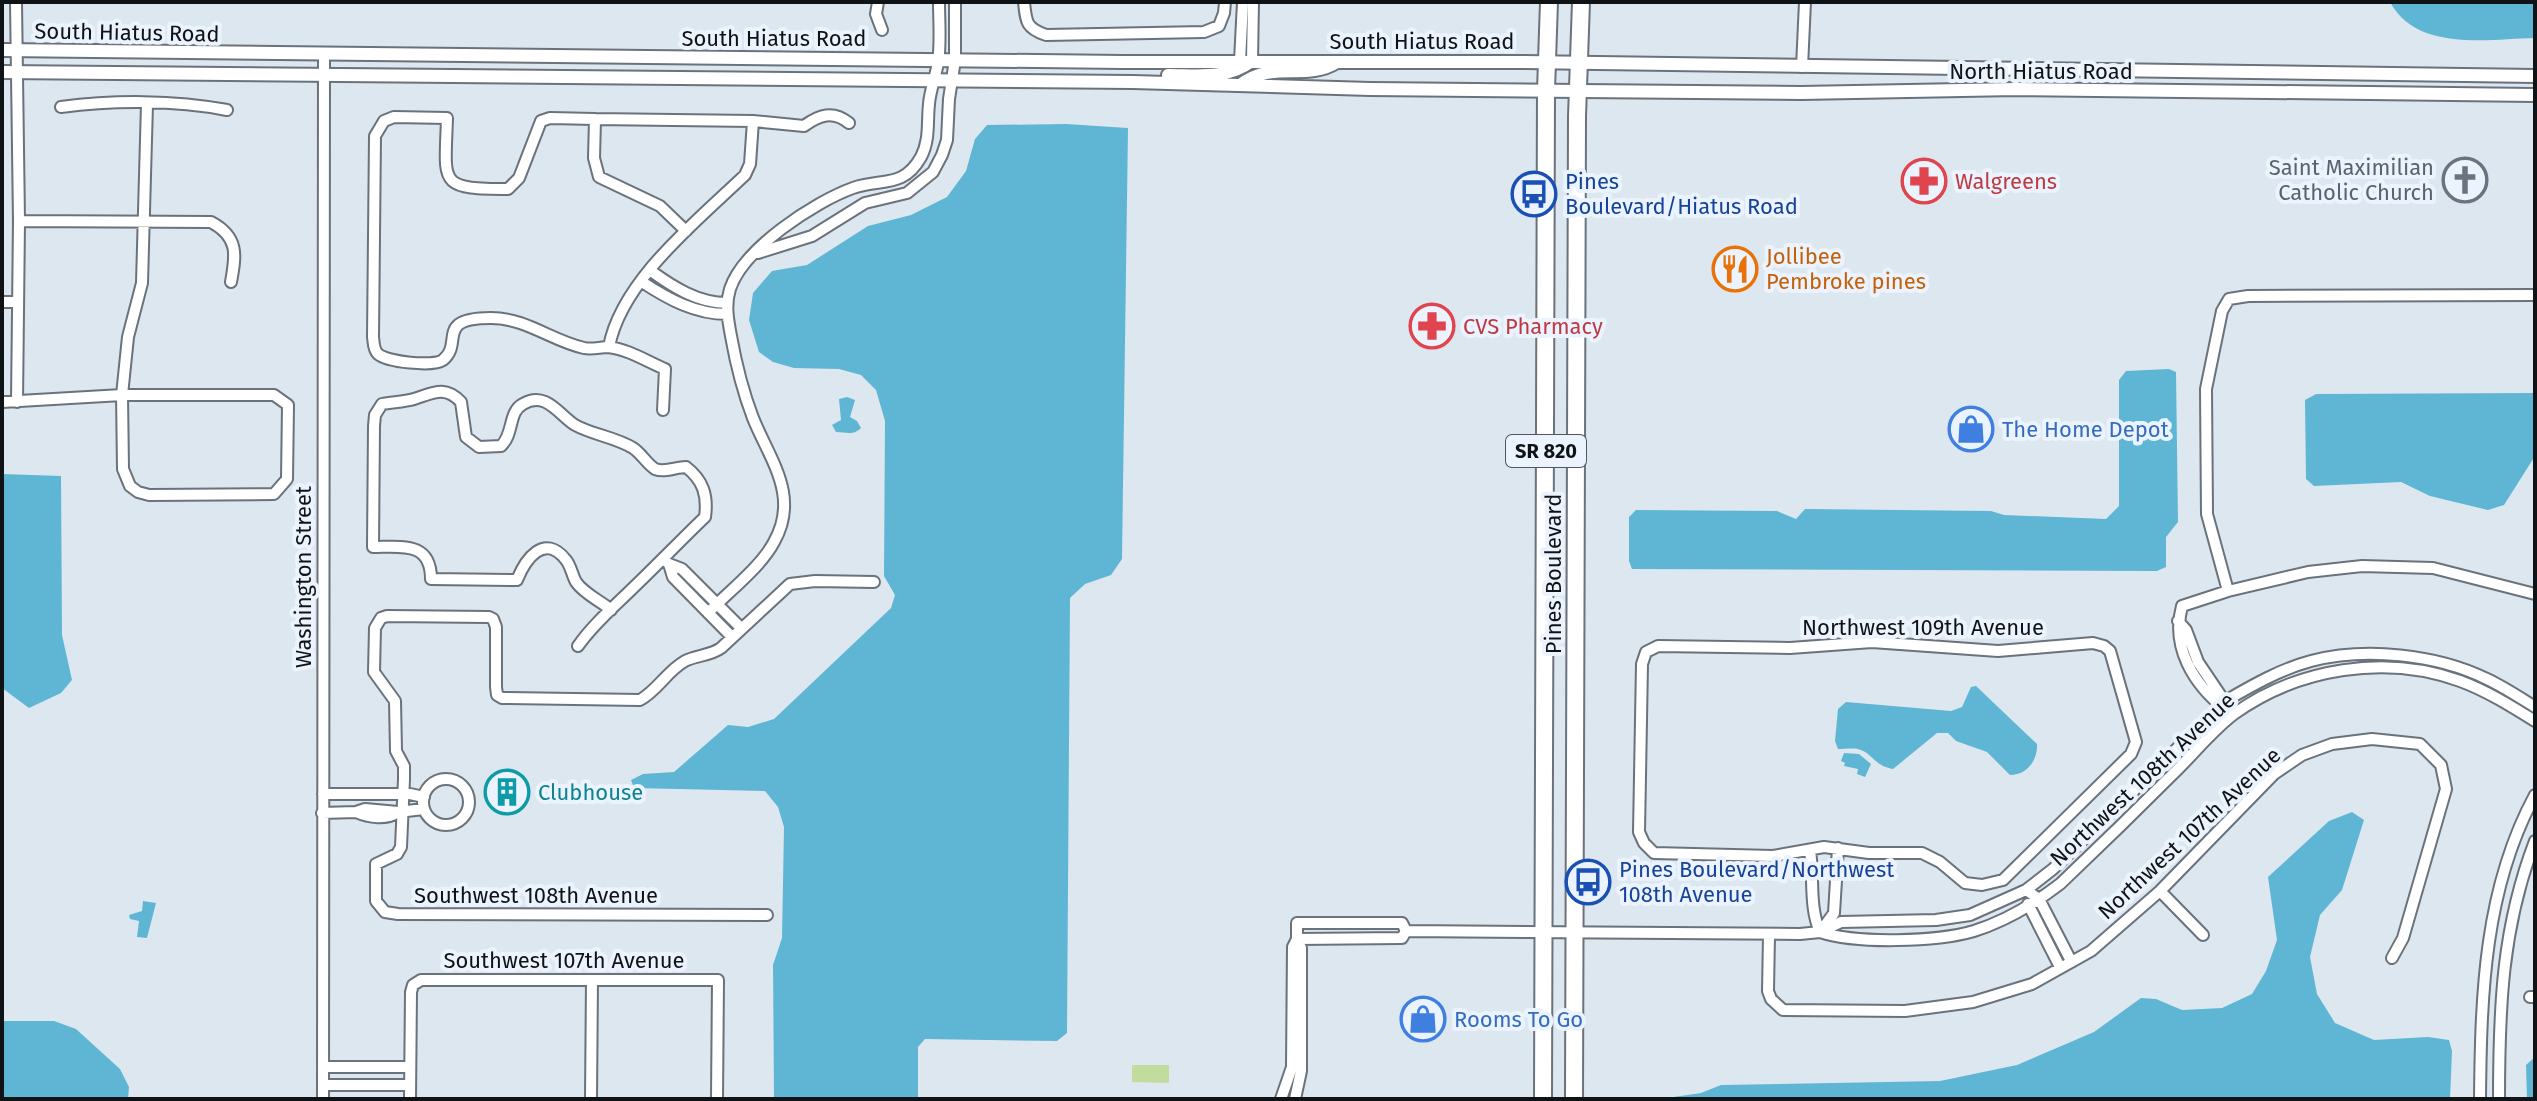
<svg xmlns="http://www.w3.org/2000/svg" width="2537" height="1101" viewBox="0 0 2537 1101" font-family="'Fira Sans',sans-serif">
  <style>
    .green { fill: #c2dc9d }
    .water { fill: #5fb6d4 }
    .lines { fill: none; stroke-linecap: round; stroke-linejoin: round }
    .minor-casing { stroke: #6a727b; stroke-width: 14 }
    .major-casing { stroke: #6a727b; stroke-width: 16 }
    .highway-casing { stroke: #6a727b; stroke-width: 20 }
    .minor { stroke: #fff; stroke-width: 10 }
    .major { stroke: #fff; stroke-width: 12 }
    .highway { stroke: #fff; stroke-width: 16 }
    .labels { text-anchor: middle; stroke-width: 8; stroke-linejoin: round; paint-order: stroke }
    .shield { fill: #ebf4fe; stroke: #52565c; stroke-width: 2 }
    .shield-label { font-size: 20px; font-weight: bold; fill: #101316 }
    .street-label { font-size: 22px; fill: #101316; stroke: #ebf4fe }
    .worship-label { font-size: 22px; fill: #5b616d; stroke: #ebf4fe; text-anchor: end }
    .transit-label { font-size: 22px; fill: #164399; stroke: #ebf4fe; text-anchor: start }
    .health-label { font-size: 22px; fill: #be3a42; stroke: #ebf4fe; text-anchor: start }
    .food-label { font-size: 22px; fill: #c56008; stroke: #ebf4fe; text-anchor: start }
    .shop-label { font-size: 22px; fill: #366cbe; stroke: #ebf4fe; text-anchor: start }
    .culture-label { font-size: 22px; fill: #0d838f; stroke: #ebf4fe; text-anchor: start }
  </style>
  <rect width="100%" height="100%" fill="#dde7f0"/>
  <path class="green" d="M 1132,1065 L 1169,1065 L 1169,1083 L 1132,1082 Z"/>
  <path class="water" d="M 2390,2 L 2535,2 L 2535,38 C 2487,39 2417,52 2390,2 Z
    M 1066,124 L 1128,128 L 1122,559 L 1111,575 L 1085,584 L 1070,598 L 1067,1033 L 1057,1041 L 925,1039 L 918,1047 L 918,1099 L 774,1099 L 773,965 L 782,938 L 784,827 L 778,807 L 765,791 L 634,788 L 631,780 L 643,774 L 674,772 L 728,725 L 748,727 L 774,719 L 891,608 L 895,595 L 884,576 L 885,421 L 876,390 L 861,375 L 839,369 L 794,368 L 773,362 L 759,352 L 749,320 L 753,293 L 772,271 L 807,265 L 868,226 L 911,215 L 947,197 L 966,171 L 975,139 L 987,125 Z
    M 2169,369 L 2176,372 L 2178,522 L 2166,537 L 2166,567 L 2157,571 L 1632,569 L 1629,561 L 1629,517 L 1636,510 L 1777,511 L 1796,519 L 1805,509 L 1991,511 L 2004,515 L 2106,519 L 2119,506 L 2119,380 L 2126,371 Z
    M 2535,393 L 2535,456 L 2504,505 L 2488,510 L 2430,496 L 2401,482 L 2314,486 L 2306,479 L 2305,400 L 2316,394 Z
    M 847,397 L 855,400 L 850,417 L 857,421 L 861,428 C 853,436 846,432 836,432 L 832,425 L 841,420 L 839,399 Z
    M 2,474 L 61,476 L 62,635 L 72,680 L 61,693 L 29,708 L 2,688 Z
    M 1976,686 L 2037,744 C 2038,760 2027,775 2010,775 L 1987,752 L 1956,741 L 1948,733 L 1937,733 L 1893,769 C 1874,766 1873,753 1858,749 C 1852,748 1844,749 1838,749 L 1835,741 L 1838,709 L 1846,702 L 1951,711 L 1962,707 L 1971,687 Z
    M 1844,753 L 1859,754 L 1871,764 L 1865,777 L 1857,774 L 1858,769 L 1844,766 L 1845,763 L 1841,761 Z
    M 2352,812 L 2364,820 L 2342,890 L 2320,915 L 2310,957 L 2317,994 L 2335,1023 L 2374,1040 L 2428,1037 L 2449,1040 L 2452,1051 L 2450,1099 L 1660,1099 L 1701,1093 L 1721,1085 L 1940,1081 L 2017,1065 L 2094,1032 L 2141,998 L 2156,999 L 2182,1010 L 2222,1008 L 2252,994 L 2266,971 L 2277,940 L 2268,877 L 2329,821 Z
    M 143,901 L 156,903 L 147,938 L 137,937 L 139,921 L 130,919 L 129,915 L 142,911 Z
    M 2,1021 L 54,1021 L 76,1029 L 120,1069 L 129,1087 L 128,1099 L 2,1099 Z
    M 2535,1057 L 2535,1099 L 2527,1099 L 2526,1065 Z"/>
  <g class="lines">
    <g class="minor-casing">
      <path id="minor" d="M 16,2 L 19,221 L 17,402
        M 878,2 L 876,14 L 882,30
        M 1024,2 C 1026,22 1026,28 1046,35 L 1204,32 L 1219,26 L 1224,13 L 1225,2
        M 1240,61 L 1243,2
        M 1252,61 L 1253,2
        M 1802,67 L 1805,2
        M 61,107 C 114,100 174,100 227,110
        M 595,119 L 753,121 L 804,126 C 819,115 833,110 849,123
        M 19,221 L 211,222 C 239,237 236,255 231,282
        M 758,253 L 812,236 L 865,203 L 907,193 L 933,172 L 942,155 L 947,140 L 949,99 L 955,60 L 955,2
        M 651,271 C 673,287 698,303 727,303
        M 642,282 C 668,299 695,314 727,314
        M 2,302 L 18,302
        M 609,347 C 621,281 698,220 745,175 L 750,164 L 753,121
        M 2,402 L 122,395 L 274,395 L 288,405 L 287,479 L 274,494 L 149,495 L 138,492 L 130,486 L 123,469 L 122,395 L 128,337 L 142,283 L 147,104
        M 663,410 L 665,369 C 648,362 628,349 608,347 C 600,347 592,350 584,348 C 552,341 526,318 491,318 C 434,318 464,343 443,360 C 433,367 387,362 378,354 C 373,349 374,343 373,337 L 375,136 L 384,121 L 394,117 L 447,118 C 445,184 437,189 508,189 L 519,178 L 541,121 L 550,118 L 595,119 L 594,158 L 599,177 L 660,206 L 686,231
        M 663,559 L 669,564 L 682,569 L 741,628
        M 669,564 L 673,577 L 732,637
        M 2228,591 L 2308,572 L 2362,566 L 2433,568 L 2535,594
        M 708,613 C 728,592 761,567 774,542 C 800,496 770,460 753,418 C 743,392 736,364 731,336 C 728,320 725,305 730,289 C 743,249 814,202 853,188 C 881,178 903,189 921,157 C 930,140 927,122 929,104 C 930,90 936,76 938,62 C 941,43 939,22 939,2
        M 2178,621 L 2186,630 L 2198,662 L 2227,705
        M 1872,642 L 1998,651 L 2093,643 L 2104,646 L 2110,651 L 2136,742 L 2131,754 L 2003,880 L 1982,885 L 1965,883 L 1940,862 L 1922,853 L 1869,853 L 1824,847 L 1773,856 L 1654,853 L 1644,843 L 1639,832 L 1642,664 L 1646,652 L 1658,646 L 1790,648 Z
        M 578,646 C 594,623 615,606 634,587 C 658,564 681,540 705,517 C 708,495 703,480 686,467 C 676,467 665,473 655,469 C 647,464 641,453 633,448 C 615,437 593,435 575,425 C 560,416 546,390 523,404 C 508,412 514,434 501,446 L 479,447 L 466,437 L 461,402 C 445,385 433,393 414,399 C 404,402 392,402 382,404 L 375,415 L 374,426 L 373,547 C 401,547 431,541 431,579 L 517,580 C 525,560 544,532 566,560 C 571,566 572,575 576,582 C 584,594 601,601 611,610
        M 2226,710 C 2193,684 2171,647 2182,606 L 2228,591 L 2207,514 L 2206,389 L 2222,311 L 2229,299 L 2248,296 L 2535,295
        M423 802a23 23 0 1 1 46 0a23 23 0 1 1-46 0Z
        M 323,794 L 410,794 L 424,797
        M 356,812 C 369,818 387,820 398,812
        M 322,813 L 356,812 L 365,809 L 398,812 L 424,809
        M 1810,850 C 1814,878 1809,907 1820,932
        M 2026,890 L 2039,899 L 2071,961
        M 2160,891 L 2203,935
        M 2028,904 L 2060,967
        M 767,915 L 398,914 L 385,912 L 376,901 L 376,864 L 397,854 L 401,847 L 404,779 L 404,766 L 396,751 L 395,701 L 374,672 L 375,628 L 381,618 L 387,616 L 489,617 L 493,619 L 496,627 L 496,687 L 497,695 L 502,698 L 640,700 C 658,690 667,671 685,661 C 696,655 710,656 721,648 L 790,584 L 815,581 L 874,582
        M 1821,931 L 1834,913 L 1838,848
        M 1820,932 C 1857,944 1936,942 1974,931 C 2006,921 2034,904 2060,884 C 2100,846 2139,808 2178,769 C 2196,751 2214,729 2234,714 C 2298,668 2386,654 2460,681 C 2487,691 2511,706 2535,721
        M 1769,935 L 1768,991 L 1771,999 L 1783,1010 L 1905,1011 L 1973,1002 L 2032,984 L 2091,951 L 2160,891 L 2274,774 L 2302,755 L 2332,744 L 2372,739 L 2420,744 L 2441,765 L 2446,789 L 2403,938 L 2392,958
        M 1297,939 L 1402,938 L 1406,931 L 1800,934 L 1820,932 L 1841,922 L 1936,920 L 1970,915 L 2026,890 L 2053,869 L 2227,700 C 2253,685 2281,669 2311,661 C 2365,647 2436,654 2487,679 C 2504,687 2519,697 2535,707
        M 2530,997 L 2535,997
        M 324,1067 L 409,1067
        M 323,1085 L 410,1085
        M 323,1099 L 324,55
        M 410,1099 L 411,992 L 413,985 L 421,980 L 718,980 L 717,1099
        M 591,1099 L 592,980
        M 1281,1099 L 1292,1067 L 1293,947 L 1297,939
        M 1295,1099 L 1301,1071 L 1301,948 L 1297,939 L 1297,923 L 1402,923 L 1406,931
        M 2480,1099 C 2481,995 2484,889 2535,795
        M 2499,1099 C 2499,1007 2502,927 2535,841"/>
    </g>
    <g class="major-casing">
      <path id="major" d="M 2,50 L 1123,62 L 1521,62 L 2535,76
        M 2,72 L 1133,82 L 1370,89 L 1801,93 L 2016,89 L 2535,95
        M 1168,75 C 1198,75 1226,80 1252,61
        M 1240,85 C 1275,59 1304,82 1337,62"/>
    </g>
    <g class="highway-casing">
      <path id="highway" d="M 1543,1099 L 1546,90 L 1549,2
        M 1574,1099 L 1577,116 L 1581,2"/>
    </g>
    <use href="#minor" class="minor"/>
    <use href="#major" class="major"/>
    <use href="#highway" class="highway"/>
  </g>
  <defs>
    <g id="church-ring" transform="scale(2.3)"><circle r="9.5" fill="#ebf4fe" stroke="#6b7280" stroke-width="1.5"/><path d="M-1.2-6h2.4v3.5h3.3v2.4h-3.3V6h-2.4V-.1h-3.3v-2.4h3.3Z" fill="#6b7280"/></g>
    <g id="pharmacy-ring" transform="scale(2.3)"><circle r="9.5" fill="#ebf4fe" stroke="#e0444e" stroke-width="1.5"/><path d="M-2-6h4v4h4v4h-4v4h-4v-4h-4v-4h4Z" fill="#e0444e"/></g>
    <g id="bus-ring" transform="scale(2.3)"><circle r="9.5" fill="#ebf4fe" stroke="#1a4fb4" stroke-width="1.5"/><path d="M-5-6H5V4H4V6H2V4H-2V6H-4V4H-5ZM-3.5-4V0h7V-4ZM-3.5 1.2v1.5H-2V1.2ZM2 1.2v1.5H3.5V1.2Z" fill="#1a4fb4"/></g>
    <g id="restaurant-ring" transform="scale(2.3)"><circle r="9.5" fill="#ebf4fe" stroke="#e8710a" stroke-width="1.5"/><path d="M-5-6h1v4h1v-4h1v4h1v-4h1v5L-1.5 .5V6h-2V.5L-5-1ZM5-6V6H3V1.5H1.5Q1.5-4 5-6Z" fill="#e8710a"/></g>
    <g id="shop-ring" transform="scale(2.3)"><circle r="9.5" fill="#ebf4fe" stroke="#3f7fe0" stroke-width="1.5"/><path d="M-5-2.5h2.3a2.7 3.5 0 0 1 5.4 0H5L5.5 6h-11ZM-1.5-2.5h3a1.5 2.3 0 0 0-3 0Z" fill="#3f7fe0"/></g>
    <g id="building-ring" transform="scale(2.3)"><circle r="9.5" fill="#ebf4fe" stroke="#0f9aa8" stroke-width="1.5"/><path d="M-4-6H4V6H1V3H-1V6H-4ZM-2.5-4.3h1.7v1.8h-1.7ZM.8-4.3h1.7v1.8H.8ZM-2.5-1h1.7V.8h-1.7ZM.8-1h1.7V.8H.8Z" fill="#0f9aa8"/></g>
  </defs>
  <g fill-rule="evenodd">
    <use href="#church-ring" x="2465" y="180"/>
    <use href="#pharmacy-ring" x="1924" y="181"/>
    <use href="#bus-ring" x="1534" y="194"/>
    <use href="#restaurant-ring" x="1735" y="269"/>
    <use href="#pharmacy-ring" x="1432" y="326"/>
    <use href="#shop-ring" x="1971" y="429"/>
    <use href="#building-ring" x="507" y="792"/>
    <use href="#bus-ring" x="1588" y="882"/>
    <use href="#shop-ring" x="1423" y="1019"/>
  </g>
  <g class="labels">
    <rect class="shield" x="1506" y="435" width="80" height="32" rx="6"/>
    <g class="shield-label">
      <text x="1546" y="458">SR 820</text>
    </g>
    <g class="street-label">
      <text transform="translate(127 32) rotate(1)" y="8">South Hiatus Road</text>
      <text x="774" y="46">South Hiatus Road</text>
      <text x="1422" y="49">South Hiatus Road</text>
      <text x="2041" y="79">North Hiatus Road</text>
      <text transform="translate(1553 574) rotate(-90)" y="8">Pines Boulevard</text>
      <text transform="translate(303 577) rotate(-90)" y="8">Washington Street</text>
      <text x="1923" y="635">Northwest 109th Avenue</text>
      <text transform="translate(2142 779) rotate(-43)" y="8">Northwest 108th Avenue</text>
      <text transform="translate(2189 833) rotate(-43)" y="8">Northwest 107th Avenue</text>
      <text x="536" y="903">Southwest 108th Avenue</text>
      <text x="564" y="968">Southwest 107th Avenue</text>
    </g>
    <g class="worship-label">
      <text x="2434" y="175">Saint Maximilian<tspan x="2434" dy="25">Catholic Church</tspan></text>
    </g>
    <g class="transit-label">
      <text x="1565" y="189">Pines<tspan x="1565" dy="25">Boulevard/Hiatus Road</tspan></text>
      <text x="1619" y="877">Pines Boulevard/Northwest<tspan x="1619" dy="25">108th Avenue</tspan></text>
    </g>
    <g class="health-label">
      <text x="1955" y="189">Walgreens</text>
      <text x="1463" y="334">CVS Pharmacy</text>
    </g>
    <g class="food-label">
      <text x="1766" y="264">Jollibee<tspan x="1766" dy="25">Pembroke pines</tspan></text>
    </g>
    <g class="shop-label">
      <text x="2002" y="437">The Home Depot</text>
      <text x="1454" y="1027">Rooms To Go</text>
    </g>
    <g class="culture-label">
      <text x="538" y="800">Clubhouse</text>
    </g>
  </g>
  <rect width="2537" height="1101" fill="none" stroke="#101316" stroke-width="8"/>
</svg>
